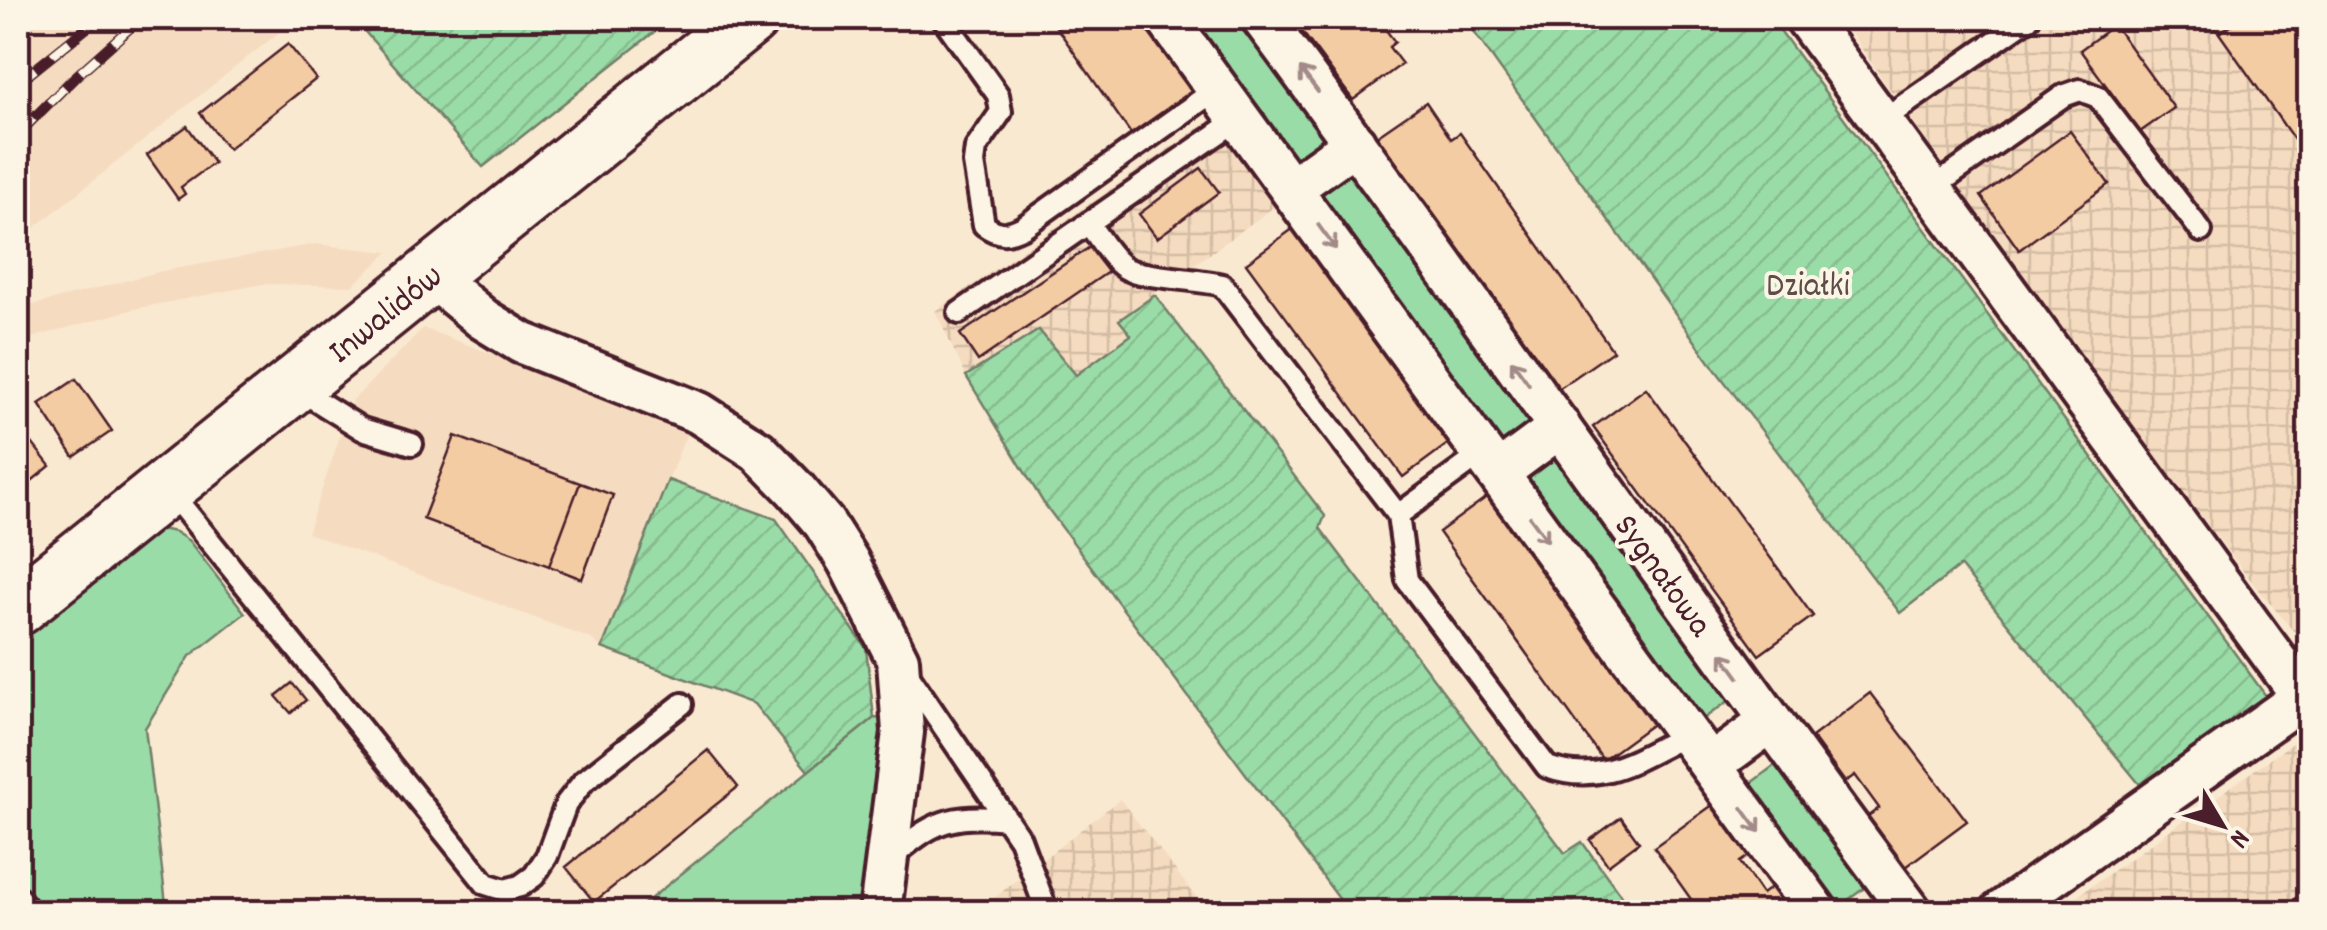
<svg xmlns="http://www.w3.org/2000/svg" width="2327" height="930" viewBox="0 0 2327 930" font-family="Dekko,sans-serif">
  <style>
    .built { fill: #f5dcc0 }
    .industrial { fill: url(#industrial-grid) }
    .grass { fill: #9adca7; stroke: #727e69; stroke-width: 2.5 }
    .garden { fill: url(#garden-furrows); stroke: #727e69; stroke-width: 2.5 }
    .building { fill: #f4cca3; stroke: #4a1f2b; stroke-width: 2.5 }
    .lines { fill: none; stroke-linecap: round; stroke-linejoin: round }
    .lane-casing { stroke: #4a1f2b; stroke-width: 28 }
    .street-casing { stroke: #4a1f2b; stroke-width: 48 }
    .secondary-casing { stroke: #4a1f2b; stroke-width: 62 }
    .lane { stroke: #fcf5e5; stroke-width: 20 }
    .street { stroke: #fcf5e5; stroke-width: 40 }
    .secondary { stroke: #fcf5e5; stroke-width: 55 }
    .rail-casing { stroke: #4a1f2b; stroke-width: 11 }
    .rail { stroke: #fcf5e5; stroke-width: 8; stroke-dasharray: 22; stroke-linecap: butt }
    .oneway { stroke: #a38a88 }
    .labels { text-anchor: middle; stroke-width: 8; stroke-linejoin: round; paint-order: stroke }
    .park-label { font-size: 35px; fill: #5e4e4a; stroke: #fcf5e5 }
    .street-label { font-size: 35px; fill: #4a1f2b; stroke: #fcf5e5 }
  </style>
  <defs>
    <pattern id="industrial-grid" width="8" height="8" patternUnits="userSpaceOnUse" patternTransform="scale(2.5)"><rect width="8" height="8" fill="#f5dcc0"/><path d="M0 4h8M4 0v8" fill="none" stroke="#d4bca5"/></pattern>
    <pattern id="garden-furrows" width="10" height="10" patternUnits="userSpaceOnUse" patternTransform="scale(2.5)"><rect width="10" height="10" fill="#9adca7"/><path d="M-1 1l2-2M0 10L10 0M9 11l2-2" fill="none" stroke="#86bc90"/></pattern>
  </defs>
  <rect width="100%" height="100%" fill="#fae9d1"/>
  <filter id="ink" filterUnits="userSpaceOnUse"><feTurbulence type="fractalNoise" baseFrequency=".01" numOctaves="2"/><feDisplacementMap in="SourceGraphic" scale="20" xChannelSelector="R" yChannelSelector="G"/><feConvolveMatrix kernelMatrix="1 2 1 2 8 2 1 2 1" color-interpolation-filters="sRGB"/></filter>
  <g filter="url(#ink)">
    <path class="built" d="M 18,18 L 297,18 L 18,241 Z
      M 315,244 L 389,252 L 352,286 L 263,284 L 134,309 L 18,342 L 18,309 L 162,271 Z
      M 423,328 L 689,428 L 602,648 L 591,639 L 307,533 L 352,401 Z"/>
    <path class="industrial" d="M 1840,18 L 2309,18 L 2309,646 L 2306,646 L 2256,587 L 2079,359 Z
      M 1213,118 L 1274,207 L 1120,319 L 1132,334 L 1075,375 L 1039,330 L 966,376 L 935,311 Z
      M 2309,731 L 2309,912 L 2055,912 Z
      M 1120,799 L 1208,912 L 976,912 Z"/>
    <path class="grass" d="M 1182,18 L 1248,18 L 1339,142 L 1295,174 Z
      M 1354,161 L 1542,422 L 1498,453 L 1311,192 Z
      M 1560,454 L 1733,698 L 1693,726 L 1521,483 Z
      M 160,529 L 175,532 L 189,541 L 245,613 L 190,656 L 145,728 L 167,912 L 18,912 L 18,643 Z
      M 874,718 L 887,719 L 873,912 L 634,912 Z
      M 1783,759 L 1874,881 L 1837,908 L 1747,786 Z"/>
    <path class="garden" d="M 353,18 L 672,18 L 483,167 Z
      M 1464,18 L 1771,18 L 2266,696 L 2142,787 L 1960,566 L 1900,613 L 1715,369 Z
      M 1155,295 L 1325,516 L 1320,528 L 1565,853 L 1582,842 L 1633,912 L 1349,912 L 1043,502 L 966,376 L 1039,330 L 1076,375 L 1131,335 L 1119,320 Z
      M 668,480 L 776,519 L 866,648 L 874,718 L 808,771 L 754,704 L 602,648 Z"/>
    <path class="building" d="M 1050,18 L 1144,18 L 1194,91 L 1131,134 Z
      M 1292,18 L 1377,18 L 1395,42 L 1389,47 L 1402,64 L 1353,100 Z
      M 2207,18 L 2241,18 L 2219,33 Z
      M 2241,18 L 2310,18 L 2310,146 L 2302,151 L 2219,33 Z
      M 2114,25 L 2174,108 L 2140,132 L 2080,50 Z
      M 288,44 L 316,79 L 228,149 L 200,113 Z
      M 1426,102 L 1451,139 L 1460,133 L 1613,351 L 1554,392 L 1375,137 Z
      M 187,126 L 214,163 L 181,187 L 185,194 L 178,199 L 147,155 Z
      M 2070,131 L 2109,184 L 2019,250 L 1981,196 Z
      M 1201,168 L 1219,192 L 1157,238 L 1139,214 Z
      M 1294,228 L 1322,266 L 1330,260 L 1415,376 L 1405,383 L 1449,443 L 1403,477 L 1246,263 Z
      M 1090,247 L 1108,272 L 978,361 L 960,334 Z
      M 76,379 L 112,431 L 74,457 L 39,404 Z
      M 1646,388 L 1813,616 L 1759,655 L 1593,427 Z
      M 18,425 L 50,466 L 18,492 Z
      M 455,436 L 580,483 L 549,566 L 423,519 Z
      M 580,483 L 613,495 L 582,579 L 549,566 Z
      M 1488,496 L 1503,517 L 1508,514 L 1658,720 L 1603,760 L 1439,532 Z
      M 292,683 L 306,700 L 291,713 L 276,696 Z
      M 1870,693 L 1967,821 L 1905,867 L 1867,817 L 1879,808 L 1855,775 L 1845,782 L 1812,737 Z
      M 708,750 L 738,787 L 594,902 L 566,867 Z
      M 1714,804 L 1750,855 L 1740,862 L 1762,894 L 1774,885 L 1793,912 L 1700,912 L 1654,847 Z
      M 1621,817 L 1639,842 L 1608,865 L 1590,840 Z"/>
    <g class="lines">
      <g class="lane-casing">
        <path id="lane" d="M 943,18 L 998,95 L 1001,112 L 976,148 L 974,163 L 984,225 C 999,236 1007,235 1023,227 L 1218,88
          M 1881,121 L 2029,18
          M 1931,189 L 2063,96 L 2080,90 L 2098,97 L 2201,231
          M 1088,223 C 1099,237 1110,258 1125,268 C 1138,277 1200,279 1222,285 L 1398,515 L 1407,580 L 1547,767 C 1602,787 1640,757 1688,734
          M 959,313 L 1240,118
          M 295,387 L 362,429 L 412,444
          M 168,489 L 486,884 L 505,890 L 520,886 L 534,876 L 547,856 L 566,804 L 584,781 L 682,704
          M 1398,515 L 1483,453
          M 905,670 L 1020,839 L 1047,912
          M 890,859 C 933,821 949,814 1007,819
          M 18,897 L 30,912"/>
      </g>
      <g class="street-casing">
        <path id="street" d="M 1166,18 L 1817,912
          M 1262,18 C 1482,313 1691,617 1911,912
          M 1806,18 L 2303,697
          M 1292,188 L 1355,143
          M 430,275 L 483,319 L 522,343 L 699,413 L 758,451 L 795,489 L 824,523 L 848,561 L 898,660 L 903,732 L 880,912
          M 1498,473 L 1560,427
          M 1711,765 L 1770,722
          M 2001,912 L 2310,692"/>
      </g>
      <g class="secondary-casing">
        <path id="secondary" d="M 18,607 L 750,18"/>
      </g>
      <use href="#lane" class="lane"/>
      <use href="#street" class="street"/>
      <use href="#secondary" class="secondary"/>
      <g class="rail-casing">
        <path id="rail" d="M 18,83 L 99,18
          M 18,134 L 75,77 L 141,18"/>
      </g>
      <use href="#rail" class="rail"/>
    </g>
    <defs><path id="oneway-shaft" d="M-6 0H5M1.5-3L5.5 0L1.5 3" fill="none" stroke-width="1.6" stroke-linecap="round" stroke-linejoin="round" transform="scale(2.5)"/></defs>
    <g class="oneway">
      <use href="#oneway-shaft" transform="translate(1309 80) rotate(-127)"/>
      <use href="#oneway-shaft" transform="translate(1327 237) rotate(54)"/>
      <use href="#oneway-shaft" transform="translate(1520 372) rotate(-126)"/>
      <use href="#oneway-shaft" transform="translate(1539 529) rotate(54)"/>
      <use href="#oneway-shaft" transform="translate(1730 665) rotate(-126)"/>
      <use href="#oneway-shaft" transform="translate(1751 820) rotate(54)"/>
    </g>
  </g>
  <g class="labels">
    <g class="park-label">
      <text x="1808" y="295">Działki</text>
    </g>
    <g class="street-label">
      <text transform="translate(384 312) rotate(-39)" y="12">Inwalidów</text>
      <text transform="translate(1665 574) rotate(54)" y="12">Sygnałowa</text>
    </g>
  </g>
  <rect width="2327" height="930" fill="none" stroke="#fcf5e5" stroke-width="60"/>
  <rect x="30" y="30" width="2267" height="870" fill="none" stroke="#4a1f2b" stroke-width="4" filter="url(#ink)"/>
  <g transform="translate(2222 825) rotate(128)" stroke="#fcf5e5" stroke-width="8" paint-order="stroke">
  <path d="M0-8L18 38L0 25L-18 38Z" fill="#4a1f2b"/>
  <text y="-15" font-size="28" font-weight="bold" text-anchor="middle" fill="#4a1f2b">N</text>
  </g>
</svg>
